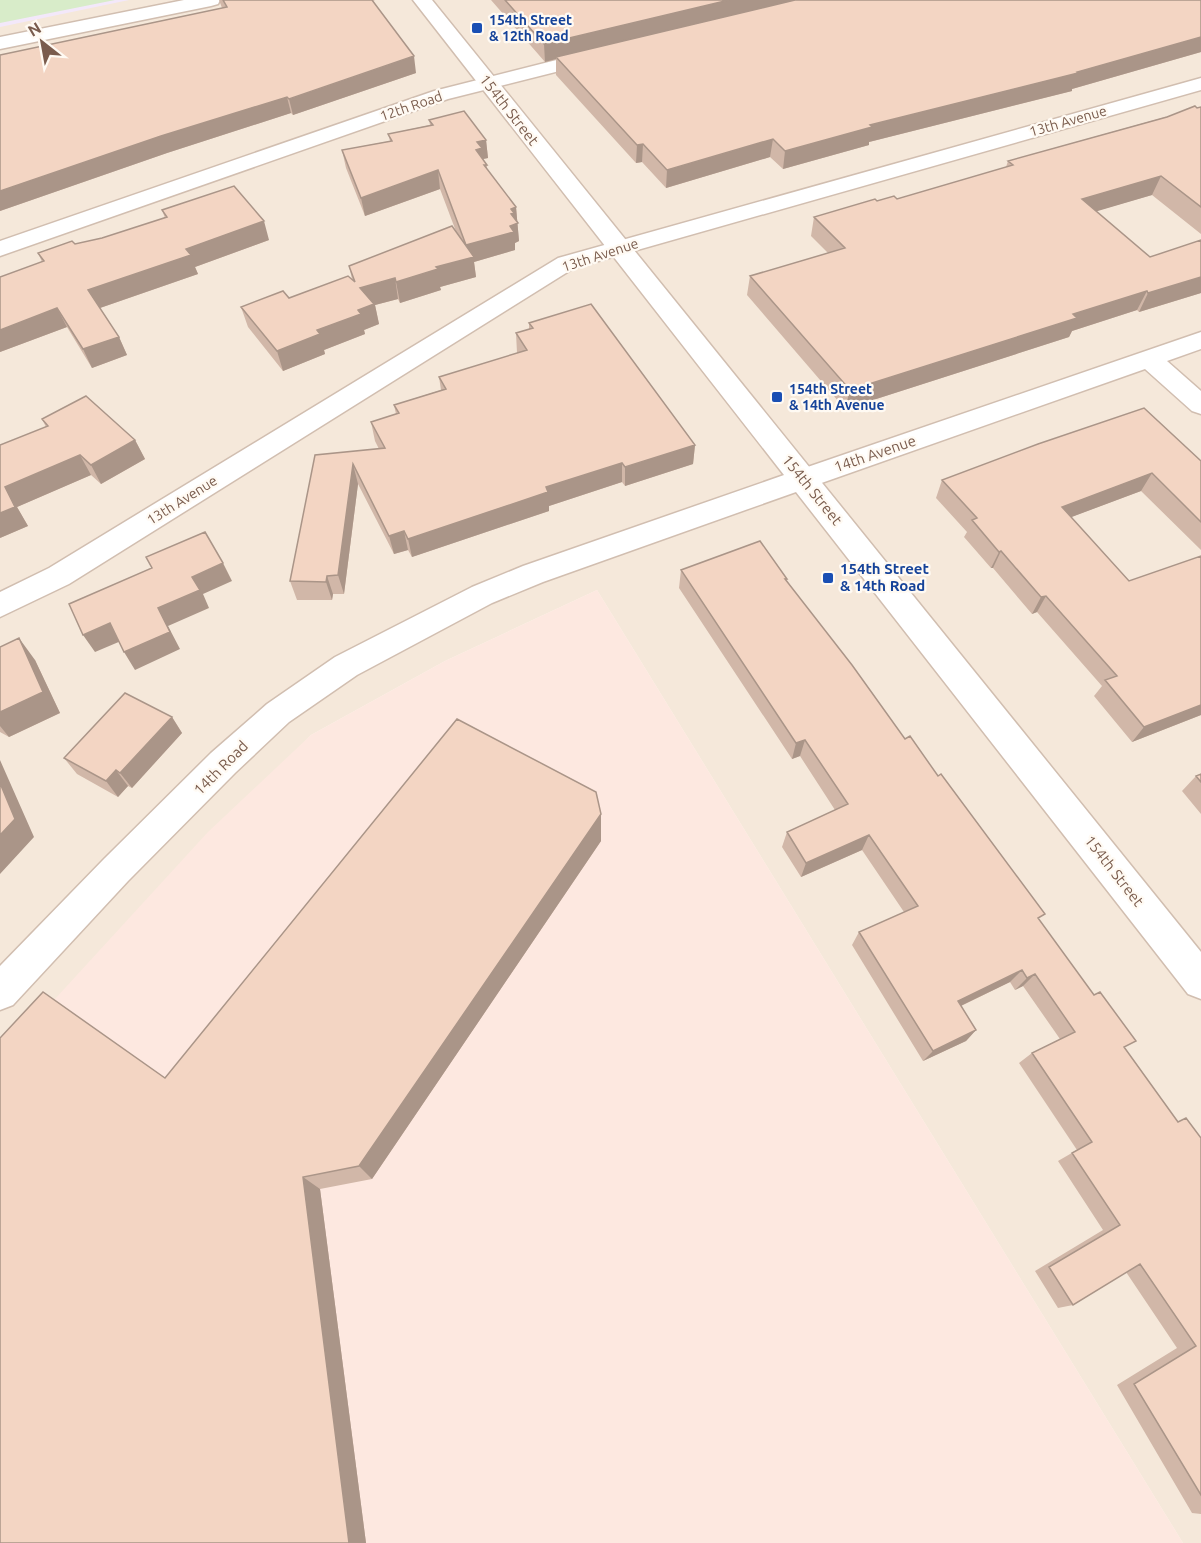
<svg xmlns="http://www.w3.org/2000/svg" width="1201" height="1543" viewBox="0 0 1201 1543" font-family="Ubuntu,sans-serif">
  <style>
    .residential { fill: #f5e8da }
    .commercial { fill: #fde8e0 }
    .education { fill: #f3e8fa }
    .green { fill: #d8ecc9 }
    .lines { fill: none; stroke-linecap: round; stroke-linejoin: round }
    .minor-casing { stroke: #d1beb0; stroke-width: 3 }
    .tertiary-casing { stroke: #d1beb0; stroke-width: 3 }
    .minor { fill: #fff; fill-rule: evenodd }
    .tertiary { fill: #fff; fill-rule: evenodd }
    .wall { fill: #d1b7a8 }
    .shaded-wall { fill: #aa9588 }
    .building { fill: #f3d5c3; stroke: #aa9588; stroke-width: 1.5 }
    .transit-dot { fill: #1a4fb4; stroke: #fffaf3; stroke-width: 2 }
    .labels { text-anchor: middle; stroke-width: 4.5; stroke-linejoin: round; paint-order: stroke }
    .far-transit-label { font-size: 14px; font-weight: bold; fill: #164399; stroke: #fffaf3; text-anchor: start }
    .far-street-label { font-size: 14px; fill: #7a5c4d; stroke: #fffaf3 }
    .street-label { font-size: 15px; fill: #7a5c4d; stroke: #fffaf3 }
    .transit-label { font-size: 15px; font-weight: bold; fill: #164399; stroke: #fffaf3; text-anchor: start }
  </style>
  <rect width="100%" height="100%" fill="#fdf6ec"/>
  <path class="residential" d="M 0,0 L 1201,0 L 1201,1543 L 1183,1543 L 597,590 L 445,661 L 311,735 L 0,1059 Z"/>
  <path class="commercial" d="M 597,590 L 1183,1543 L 0,1543 L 0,1059 L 208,832 L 311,735 L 445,661 Z"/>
  <path class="education" d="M 0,0 L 129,0 L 0,27 Z"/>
  <path class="green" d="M 0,0 L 115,0 L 0,23 Z"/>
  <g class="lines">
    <g class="minor-casing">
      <path id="minor" d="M 184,0 L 220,0 L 218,4 L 211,6 L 0,49 L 0,37 Z
        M 600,49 L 607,51 L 610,55 L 607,59 L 448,99 L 0,256 L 0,241 L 434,91 Z
        M 1201,78 L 1201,90 L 574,268 L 69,584 L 0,617 L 0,592 L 49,568 L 558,258 Z
        M 1201,332 L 1201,349 L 1167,361 L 1201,391 L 1201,414 L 1192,411 L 1145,369 L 813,486 L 803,489 L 793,486 L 789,479 L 793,472 Z"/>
    </g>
    <g class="tertiary-casing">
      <path id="tertiary" d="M 413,0 L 432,0 L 1201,952 L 1201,999 L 1188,994 L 796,492 L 543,582 L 492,603 L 357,675 L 289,722 L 235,773 L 128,881 L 13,1005 L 0,1010 L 0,966 L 104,859 L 211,753 L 267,704 L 335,657 L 472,587 L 523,566 L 784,475 Z"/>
    </g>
    <use href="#minor" class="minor"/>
    <use href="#tertiary" class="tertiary"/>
  </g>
  <path class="wall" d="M 219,0 L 375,0 L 373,1 L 416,73 L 293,115 L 291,113 L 167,153 L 0,211 L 0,55 L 222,8 Z
    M 491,0 L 1201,0 L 1201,52 L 1072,89 L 1072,91 L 869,142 L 869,145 L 783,169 L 770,157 L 666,188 L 642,162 L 636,163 L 556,75 L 556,59 L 545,62 Z
    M 1201,107 L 1201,234 L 1152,195 L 1096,211 L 1150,257 L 1201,240 L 1201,293 L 1139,312 L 1137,310 L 1072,331 L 1069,337 L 845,409 L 747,295 L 750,276 L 828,253 L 811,236 L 814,217 L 877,201 L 897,199 L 1006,167 L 1008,161 Z
    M 429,120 L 486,140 L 488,158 L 483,159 L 487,165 L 487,170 L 516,207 L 519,241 L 515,243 L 515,250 L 474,262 L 476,277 L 440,287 L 441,290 L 400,303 L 398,299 L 375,305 L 379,324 L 364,330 L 365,334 L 324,350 L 325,354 L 283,371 L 248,327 L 241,307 L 289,298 L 352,279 L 349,266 L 457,234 L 440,189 L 365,216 L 346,168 L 342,150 L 390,141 L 388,134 L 430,125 Z
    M 162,210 L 269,240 L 195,267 L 198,274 L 100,308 L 119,337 L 127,355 L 92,368 L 67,327 L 0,352 L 0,277 L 42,262 L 38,253 L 102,238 L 165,218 Z
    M 529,323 L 695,445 L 693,464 L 625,486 L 622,482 L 549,506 L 549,511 L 412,557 L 408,550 L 394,554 L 358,484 L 344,594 L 333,594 L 332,600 L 297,600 L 290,581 L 315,455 L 379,449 L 375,441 L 371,422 L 396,414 L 394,405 L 441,390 L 439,377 L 517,353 L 516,333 L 529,329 Z
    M 42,419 L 135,440 L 145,459 L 101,484 L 91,475 L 17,507 L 28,526 L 0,538 L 46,427 Z
    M 1201,461 L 1201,550 L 1141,491 L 1071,517 L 1129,581 L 1201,556 L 1201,715 L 1132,742 L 1094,696 L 1102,686 L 1037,612 L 1032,614 L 993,568 L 991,568 L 964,537 L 967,532 L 936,498 L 942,480 Z
    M 681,570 L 787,581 L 1040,921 L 1125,1048 L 1178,1122 L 1186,1118 L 1201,1153 L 1201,1514 L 1192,1513 L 1117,1385 L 1177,1348 L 1126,1272 L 1073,1305 L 1058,1308 L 1035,1271 L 1103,1230 L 1058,1161 L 1077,1150 L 1019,1063 L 1032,1053 L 1060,1039 L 1023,986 L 1015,990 L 1010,982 L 961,1006 L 976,1030 L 966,1041 L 923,1061 L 852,945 L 859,932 L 904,912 L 862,850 L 801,877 L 782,847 L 787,832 L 835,810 L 800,756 L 792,759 L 679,588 Z
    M 0,647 L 35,660 L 60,713 L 9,737 L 0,732 Z
    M 172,717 L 182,733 L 132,788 L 128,786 L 118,797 L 77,774 L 64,758 Z
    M 1201,774 L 1201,814 L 1182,791 L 1196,776 Z
    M 601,814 L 601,841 L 372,1179 L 320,1189 L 366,1543 L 0,1543 L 165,1078 Z"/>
  <path class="shaded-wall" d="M 729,0 L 799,0 L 556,57 L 556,59 L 545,62 L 544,44 Z
    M 1201,37 L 1201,52 L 1072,89 L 1072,91 L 869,142 L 869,145 L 783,169 L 785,151 L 870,125 L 1077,72 Z
    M 414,56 L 416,73 L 293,115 L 289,99 Z
    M 287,97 L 291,113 L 167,153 L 0,211 L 0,191 L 161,136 Z
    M 773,139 L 770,157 L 666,188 L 667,170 Z
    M 486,140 L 488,158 L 483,159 L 476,150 L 477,142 Z
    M 643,144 L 642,162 L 636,163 L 637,145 Z
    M 438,170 L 440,189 L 365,216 L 361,198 Z
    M 1161,176 L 1152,195 L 1074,218 L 1082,199 Z
    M 516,207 L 519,241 L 515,243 L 515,250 L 474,262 L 476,277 L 440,287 L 441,290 L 400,303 L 396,282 L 436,267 L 468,258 L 466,245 L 510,226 L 511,209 Z
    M 264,221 L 269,240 L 195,267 L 198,274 L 97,309 L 88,290 L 186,249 Z
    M 1201,277 L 1201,293 L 1139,312 L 1148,293 Z
    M 395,278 L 398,299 L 375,305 L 379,324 L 364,330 L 365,334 L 324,350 L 325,354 L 283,371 L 277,351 L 358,310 L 360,288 Z
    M 1147,291 L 1137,310 L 1072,331 L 1069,337 L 845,409 L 850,390 L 1073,314 Z
    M 57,308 L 67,327 L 0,352 L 0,330 Z
    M 119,337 L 127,355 L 92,368 L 83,349 Z
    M 135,440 L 145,459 L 101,484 L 91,465 Z
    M 695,445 L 693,464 L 625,486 L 625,467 Z
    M 80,455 L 91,475 L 17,507 L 28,526 L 0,538 L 0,513 L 5,487 Z
    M 622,463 L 622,482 L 549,506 L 549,511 L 412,557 L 408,539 L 546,487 Z
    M 353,464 L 358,484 L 344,594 L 338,575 Z
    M 1152,473 L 1141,491 L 1053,524 L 1062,507 Z
    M 404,531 L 408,550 L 394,554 L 389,536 Z
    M 1001,551 L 993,568 L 991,568 L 999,552 Z
    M 223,563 L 232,581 L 203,594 L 209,608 L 168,626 L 180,649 L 135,670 L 124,652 L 158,608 L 192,577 Z
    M 327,576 L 333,594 L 332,600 L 326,582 Z
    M 1046,596 L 1037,612 L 1032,614 L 1041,597 Z
    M 110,623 L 121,641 L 95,652 L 83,635 Z
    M 19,638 L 35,660 L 60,713 L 9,737 L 0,726 L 0,712 Z
    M 1201,705 L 1201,715 L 1132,742 L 1144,727 Z
    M 172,717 L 182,733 L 132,788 L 120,773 Z
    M 805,740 L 800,756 L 792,759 L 796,743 Z
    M 0,760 L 34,837 L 0,874 Z
    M 116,770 L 128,786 L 118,797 L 106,781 Z
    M 601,814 L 601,841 L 372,1179 L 359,1166 Z
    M 869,835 L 862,850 L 801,877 L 806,863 Z
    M 1022,970 L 1010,982 L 948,1012 L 958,1001 Z
    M 1035,974 L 1023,986 L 1015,990 L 1027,978 Z
    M 976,1030 L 966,1041 L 923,1061 L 933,1051 Z
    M 303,1177 L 320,1189 L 366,1543 L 349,1543 Z"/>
  <path class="building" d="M 223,0 L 372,0 L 414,56 L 289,99 L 287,97 L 161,136 L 0,191 L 0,55 L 227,7 Z
    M 505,0 L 729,0 L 544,44 Z
    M 795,0 L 1201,0 L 1201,37 L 1077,72 L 1078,73 L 870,125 L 872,127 L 785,151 L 773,139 L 667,170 L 643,144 L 637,145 L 556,57 Z
    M 1195,106 L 1197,108 L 1201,107 L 1201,207 L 1161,176 L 1082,199 L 1150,257 L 1201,240 L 1201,277 L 1148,293 L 1147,291 L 1073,314 L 1077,318 L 850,390 L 750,276 L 845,248 L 814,217 L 875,199 L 877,201 L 894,196 L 897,199 L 1013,165 L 1008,161 L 1167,117 Z
    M 464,111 L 486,140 L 477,142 L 482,148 L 476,150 L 487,165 L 484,165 L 516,207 L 511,209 L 514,213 L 511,214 L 518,223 L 510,226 L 514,232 L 466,245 L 438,170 L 361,198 L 342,150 L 392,141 L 388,134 L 433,125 L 429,120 Z
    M 234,186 L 264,221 L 186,249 L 191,255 L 88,290 L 119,337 L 83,349 L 57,308 L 0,330 L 0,277 L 44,261 L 38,253 L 72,241 L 75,244 L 102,238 L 167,217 L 162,210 Z
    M 452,226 L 474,257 L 436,267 L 438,269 L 396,282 L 395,278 L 360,288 L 374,304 L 358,310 L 361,314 L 317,330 L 320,334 L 277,351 L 241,307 L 283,291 L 289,298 L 348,276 L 355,282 L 349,266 Z
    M 591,304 L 695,445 L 625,467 L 622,463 L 546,487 L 548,492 L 408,539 L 404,531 L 389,536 L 353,464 L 338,575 L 327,576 L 326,582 L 290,581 L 315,455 L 385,448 L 371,422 L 399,413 L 394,405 L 446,389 L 439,377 L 527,350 L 516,333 L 533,328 L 529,323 Z
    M 86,396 L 135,440 L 91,465 L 80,455 L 5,487 L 15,507 L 0,513 L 0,445 L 48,426 L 42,419 Z
    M 1144,408 L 1201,461 L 1201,522 L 1152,473 L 1062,507 L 1129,581 L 1201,556 L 1201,705 L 1144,727 L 1105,680 L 1117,676 L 1046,596 L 1041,597 L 1001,551 L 999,552 L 972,520 L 977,518 L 942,480 L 1038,444 Z
    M 205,532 L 223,563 L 192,577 L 200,590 L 158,608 L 170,632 L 124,652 L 110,623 L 83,635 L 69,604 L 152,568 L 146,557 Z
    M 760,541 L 787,579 L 785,579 L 852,665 L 905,739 L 910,736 L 938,776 L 941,774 L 1045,914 L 1038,918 L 1094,995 L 1100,992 L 1136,1041 L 1124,1047 L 1178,1122 L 1186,1118 L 1201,1138 L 1201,1495 L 1134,1384 L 1196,1346 L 1140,1264 L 1073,1305 L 1049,1267 L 1120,1225 L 1072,1153 L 1092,1142 L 1032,1053 L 1075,1032 L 1035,974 L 1027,978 L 1022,970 L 958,1001 L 976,1030 L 933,1051 L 859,932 L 918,906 L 869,835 L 806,863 L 787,832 L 848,804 L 805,740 L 796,743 L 681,570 Z
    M 19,638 L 43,692 L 0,712 L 0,647 Z
    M 125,693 L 172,717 L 120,773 L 116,770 L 106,781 L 64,758 Z
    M 457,719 L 596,792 L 601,814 L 359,1166 L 303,1177 L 349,1543 L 0,1543 L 0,1038 L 43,992 L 165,1078 Z
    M 1201,774 L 1201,782 L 1196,776 Z
    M 0,783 L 15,819 L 0,835 Z"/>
  <g class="transit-dot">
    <rect x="471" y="22" width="12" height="12" rx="3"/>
    <rect x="771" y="391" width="12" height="12" rx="3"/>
    <rect x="822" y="572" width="12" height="12" rx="3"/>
  </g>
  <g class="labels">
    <g class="far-transit-label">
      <text x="489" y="25">154th Street<tspan x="489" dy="16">&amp; 12th Road</tspan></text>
      <text x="789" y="394">154th Street<tspan x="789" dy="16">&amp; 14th Avenue</tspan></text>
    </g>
    <g class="far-street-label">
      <text transform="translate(411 106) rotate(-19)" y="5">12th Road</text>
      <text transform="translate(1068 121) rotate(-16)" y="5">13th Avenue</text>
      <text transform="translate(600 255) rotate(-18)" y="5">13th Avenue</text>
      <text transform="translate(182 500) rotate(-32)" y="5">13th Avenue</text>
    </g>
    <g class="street-label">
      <text transform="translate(509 110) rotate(52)" y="5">154th Street</text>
      <text transform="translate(875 454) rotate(-19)" y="5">14th Avenue</text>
      <text transform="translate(812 490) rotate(51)" y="5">154th Street</text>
      <text transform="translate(221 768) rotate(-45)" y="5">14th Road</text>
      <text transform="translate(1114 871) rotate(52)" y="5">154th Street</text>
    </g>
    <g class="transit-label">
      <text x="840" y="574">154th Street<tspan x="840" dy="17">&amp; 14th Road</tspan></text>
    </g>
  </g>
  <g transform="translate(42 42) rotate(329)" stroke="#fffaf3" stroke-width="4.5" paint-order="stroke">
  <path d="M0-4.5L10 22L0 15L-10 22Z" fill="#7a5c4d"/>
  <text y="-9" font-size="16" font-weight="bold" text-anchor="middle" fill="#7a5c4d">N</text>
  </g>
</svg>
